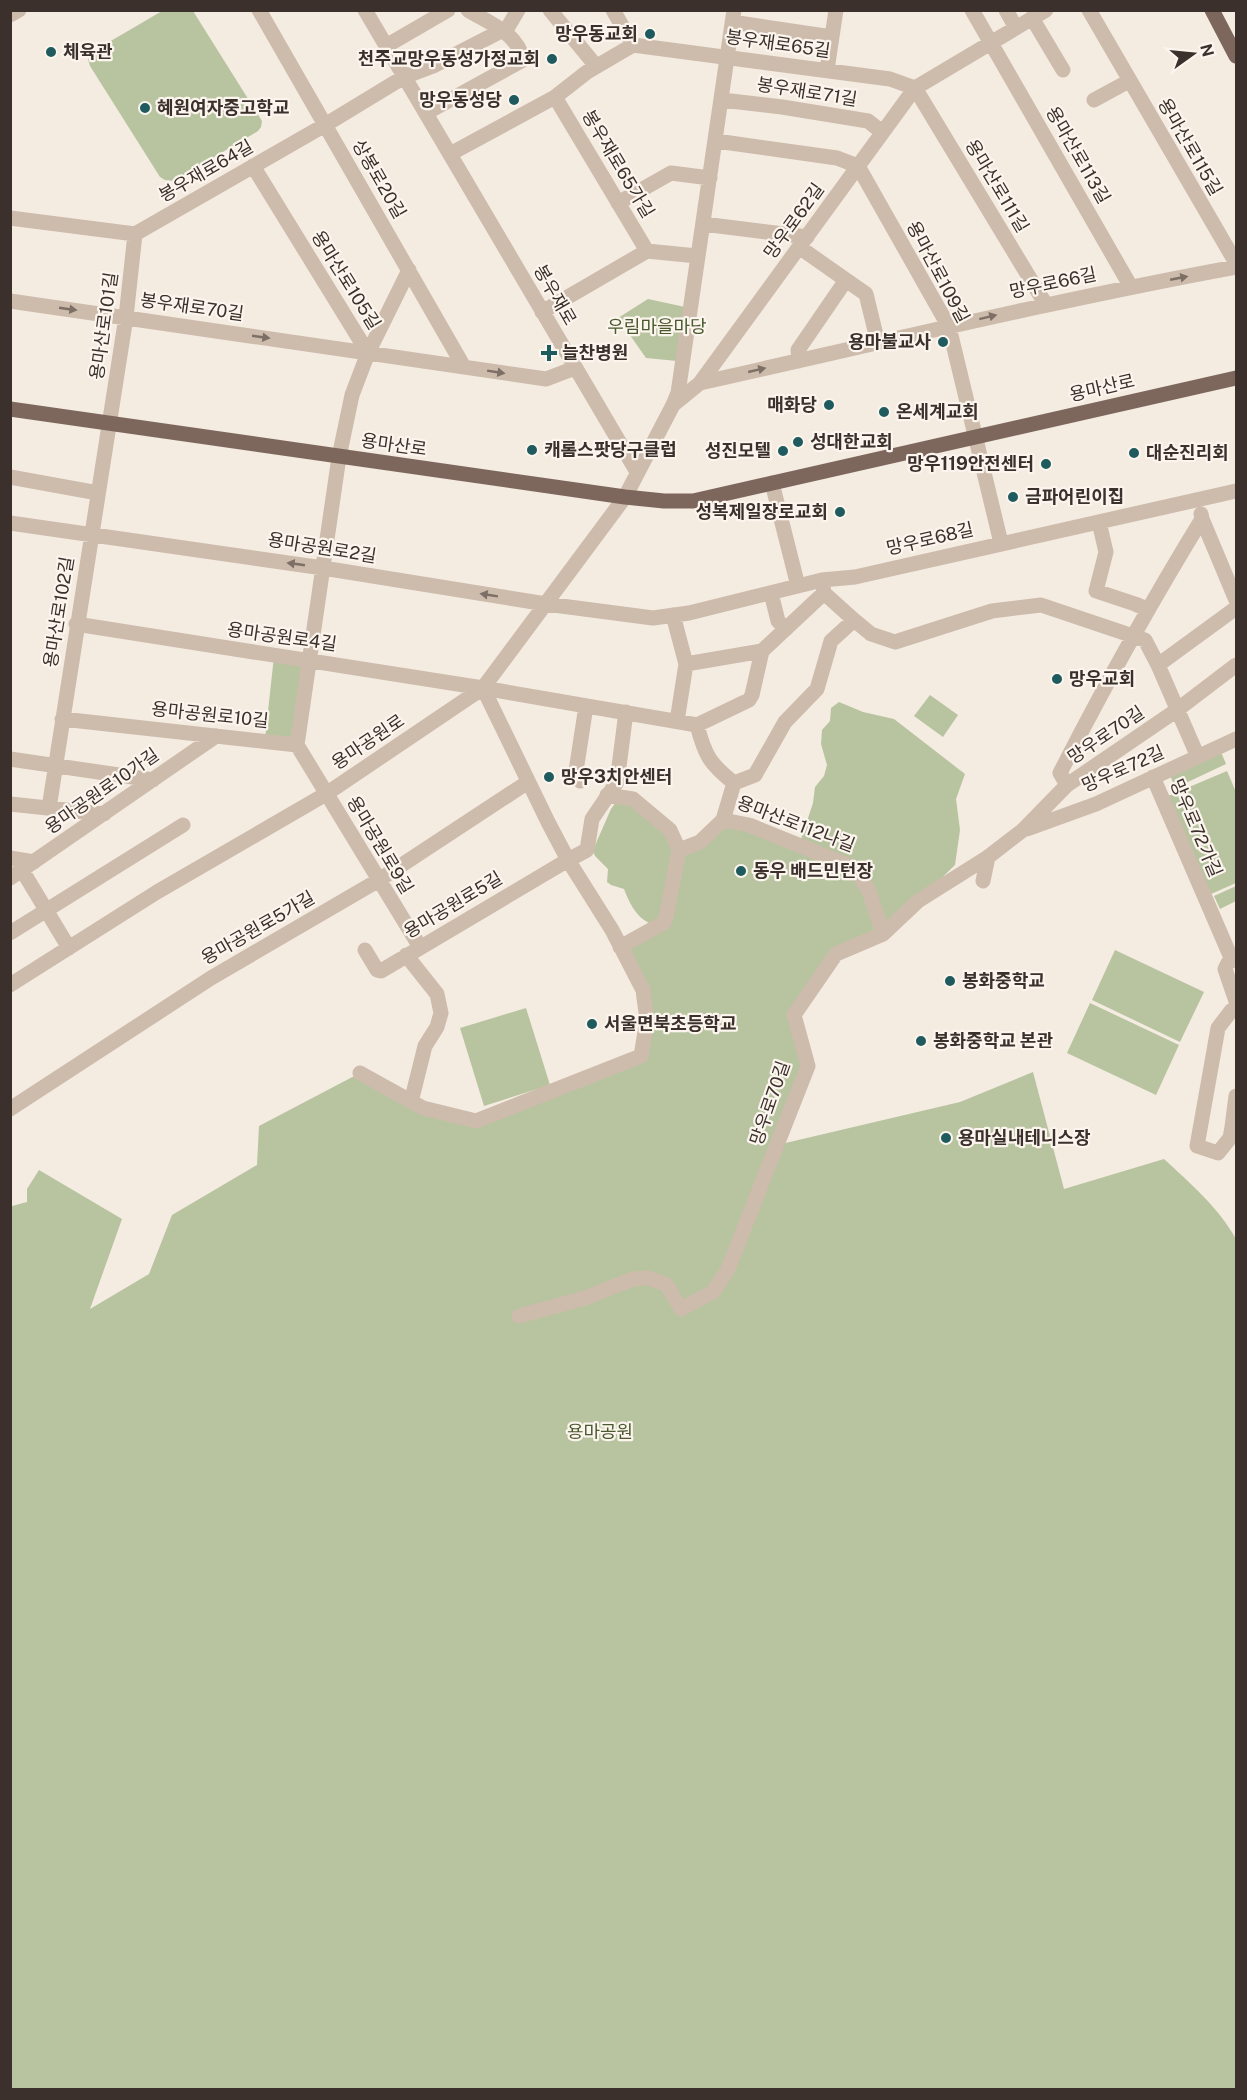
<svg xmlns="http://www.w3.org/2000/svg" width="1247" height="2100" viewBox="0 0 1247 2100" font-family="'Public Sans','Noto Sans KR',sans-serif">
  <style>
    .green { fill: #b8c4a0 }
    .lines { fill: none; stroke-linecap: round; stroke-linejoin: round }
    .minor { stroke: #cdbbac; stroke-width: 15 }
    .major { stroke: #7d675c; stroke-width: 15 }
    .oneway { fill: #7d6f65 }
    .poi-dot { fill: #1f5a5e; stroke: #fbf5ee; stroke-width: 2 }
    .labels { text-anchor: middle; stroke-width: 4.5; stroke-linejoin: round; paint-order: stroke }
    .poi-label { font-size: 18px; font-weight: bold; fill: #3b302b; stroke: #fbf5ee; text-anchor: start }
    .street-label { font-size: 18px; fill: #3b302b; stroke: #fbf5ee }
    .park-label { font-size: 18px; fill: #4a5a2e; stroke: #fbf5ee }
  </style>
  <rect width="100%" height="100%" fill="#f4ebe1"/>
  <path class="green" d="M 162,11 L 193,11 L 262,121 L 261,127 L 258,131 L 174,181 L 165,180 L 160,177 L 90,66 L 88,59 L 92,52 Z
    M 648,299 L 685,307 L 677,361 L 646,358 L 618,318 Z
    M 274,656 L 308,661 L 297,743 L 265,739 Z
    M 930,695 L 958,715 L 943,737 L 914,716 Z
    M 839,702 L 863,712 L 894,719 L 965,774 L 956,799 L 960,830 L 955,865 L 918,901 L 836,954 L 794,1015 L 808,1066 L 777,1145 L 960,1102 L 1033,1072 L 1064,1189 L 1164,1159 C 1190,1183 1219,1208 1236,1239 L 1236,2089 L 11,2089 L 10,1204 L 12,1206 L 27,1202 L 27,1189 L 39,1170 L 122,1219 L 90,1309 L 149,1274 L 172,1215 L 257,1165 L 259,1126 L 360,1073 L 423,1108 L 476,1121 L 640,1056 L 647,1020 L 620,947 L 665,922 L 679,850 L 723,820 L 799,845 L 813,803 L 815,787 L 824,776 L 827,765 L 821,744 L 822,730 L 830,721 L 831,708 Z
    M 1221,752 L 1226,764 L 1175,788 L 1170,775 Z
    M 1227,771 L 1236,792 L 1236,883 L 1211,894 L 1168,796 Z
    M 624,801 L 666,832 L 674,851 L 661,917 L 649,923 C 636,917 629,902 624,889 L 611,885 L 607,882 L 608,869 L 595,856 L 593,850 L 611,809 L 616,802 Z
    M 1236,886 L 1236,901 L 1220,909 L 1214,896 Z
    M 1115,950 L 1204,992 L 1180,1042 L 1092,1000 Z
    M 1090,1003 L 1179,1045 L 1156,1095 L 1067,1053 Z
    M 526,1008 L 550,1085 L 484,1106 L 460,1028 Z"/>
  <g class="lines">
    <path class="minor" d="M 259,10 L 464,367
      M 365,10 L 637,472
      M 550,10 L 596,66
      M 972,10 L 1131,287
      M 1006,10 L 1016,28
      M 1089,10 L 1236,263
      M 10,15 L 19,10
      M 1032,18 L 1063,70
      M 732,22 L 832,37
      M 505,32 L 518,10
      M 633,45 L 890,79 L 915,88 L 1046,305
      M 386,46 L 448,10
      M 827,70 L 836,10
      M 555,97 L 647,251
      M 722,100 L 782,107 L 868,121 L 882,132
      M 1094,100 L 1129,81
      M 426,113 L 523,60 C 518,33 489,23 468,10
      M 716,141 L 837,158 L 858,166 L 949,327 L 1001,543
      M 450,154 L 555,97 L 587,72 L 633,45 L 613,10
      M 253,166 L 368,353 L 352,395 L 339,457 L 297,745
      M 618,203 L 671,173 L 710,178
      M 10,218 L 135,234 L 325,125 L 404,77 L 433,66 L 503,30
      M 703,224 L 807,237
      M 799,247 L 866,294 L 878,343
      M 10,301 L 546,379 L 575,368
      M 542,312 L 647,251 L 697,256
      M 368,353 L 409,270
      M 799,361 L 798,350 L 846,280
      M 700,383 C 879,343 1057,300 1236,267
      M 673,405 L 678,393 L 734,10
      M 10,477 L 98,493
      M 772,483 L 798,586
      M 1201,514 L 1202,519 L 1236,600
      M 1099,522 L 1106,552 L 1096,591 L 1135,604 L 1147,609
      M 10,523 L 323,568 L 546,604 L 653,618 L 689,613 L 822,580 L 855,577 L 1236,491
      M 771,593 L 778,621 L 786,629
      M 824,593 L 854,620
      M 673,615 L 686,664 L 677,721
      M 76,624 L 483,688 L 697,725 L 749,700 L 752,695 L 762,651 L 824,593 L 822,580
      M 686,664 L 762,651
      M 1158,665 L 1236,608
      M 62,719 L 297,745 L 420,947
      M 697,725 C 705,756 710,764 734,783
      M 10,759 L 153,780
      M 1153,777 L 1232,960
      M 580,781 L 576,771 L 586,706
      M 1067,785 L 1060,773 C 1104,687 1151,602 1202,519
      M 607,795 L 633,799 L 670,830 L 679,850 L 665,922 L 620,947
      M 10,804 L 104,814
      M 49,808 L 126,317 L 135,234
      M 723,820 L 749,825 L 855,868 L 869,891 L 883,934
      M 1027,829 L 1096,804 L 1236,739
      M 679,850 L 700,842 L 723,820 L 734,783 L 755,775 L 785,722 L 817,689 L 831,641 L 854,620 L 871,634 L 895,642 L 992,611 L 1041,605 L 1145,640 L 1158,665 L 1198,757
      M 10,858 L 34,862
      M 22,870 L 69,948
      M 10,878 L 216,736
      M 983,881 L 988,857
      M 10,933 L 183,825
      M 365,950 L 377,970 L 381,971 L 568,860 L 587,850 L 592,819 L 617,782 L 626,712
      M 406,955 L 437,994 L 441,1013 L 437,1027 L 425,1046 L 411,1102
      M 1236,958 L 1228,963 L 1225,969 L 1236,1001
      M 10,985 L 157,892 L 326,794 L 483,688 L 625,497 L 673,405 L 700,383 L 915,88 L 1046,10
      M 360,1073 L 423,1108 L 476,1121 L 641,1056 L 647,1020 L 643,990 L 612,930 L 568,860 L 548,822 L 483,688
      M 10,1109 L 211,978 L 379,880 L 528,782
      M 1232,1127 L 1230,1138 L 1218,1153 L 1197,1146 L 1218,1028 L 1231,1011 L 1236,1008
      M 1235,1135 L 1232,1127 L 1236,1096
      M 519,1316 L 585,1298 L 633,1279 L 648,1278 L 666,1284 L 681,1309 L 713,1292 L 728,1269 L 808,1066 L 794,1015 L 836,954 L 883,934 L 918,901 L 988,857 L 1023,830 L 1067,785 L 1177,710 L 1236,665"/>
    <path class="major" d="M 1212,10 L 1236,56
      M 10,409 L 625,497 L 664,501 L 693,501 L 1236,378"/>
  </g>
  <defs><path id="oneway-solid" d="M-6-.8H1V-3.2L6.5 0L1 3.2V.8H-6Z" transform="scale(1.5)"/></defs>
  <g class="oneway">
    <use href="#oneway-solid" transform="translate(1179 278) rotate(-11)"/>
    <use href="#oneway-solid" transform="translate(68 309) rotate(8)"/>
    <use href="#oneway-solid" transform="translate(988 317) rotate(-14)"/>
    <use href="#oneway-solid" transform="translate(261 337) rotate(8)"/>
    <use href="#oneway-solid" transform="translate(757 370) rotate(-13)"/>
    <use href="#oneway-solid" transform="translate(496 372) rotate(9)"/>
    <use href="#oneway-solid" transform="translate(296 564) rotate(-172)"/>
    <use href="#oneway-solid" transform="translate(489 595) rotate(-171)"/>
  </g>
  <g class="poi-dot">
    <circle cx="650" cy="34" r="6"/>
    <circle cx="51" cy="52" r="6"/>
    <circle cx="552" cy="59" r="6"/>
    <circle cx="514" cy="100" r="6"/>
    <circle cx="145" cy="108" r="6"/>
    <circle cx="943" cy="342" r="6"/>
    <path d="M546 344h6v6h6v6h-6v6h-6v-6h-6v-6h6z"/>
    <circle cx="829" cy="405" r="6"/>
    <circle cx="884" cy="412" r="6"/>
    <circle cx="798" cy="442" r="6"/>
    <circle cx="532" cy="450" r="6"/>
    <circle cx="783" cy="451" r="6"/>
    <circle cx="1134" cy="453" r="6"/>
    <circle cx="1046" cy="464" r="6"/>
    <circle cx="1013" cy="497" r="6"/>
    <circle cx="840" cy="512" r="6"/>
    <circle cx="1057" cy="679" r="6"/>
    <circle cx="549" cy="777" r="6"/>
    <circle cx="741" cy="871" r="6"/>
    <circle cx="950" cy="981" r="6"/>
    <circle cx="592" cy="1024" r="6"/>
    <circle cx="921" cy="1041" r="6"/>
    <circle cx="946" cy="1138" r="6"/>
  </g>
  <g class="labels">
    <g class="poi-label">
      <text x="638" y="40" text-anchor="end">망우동교회</text>
      <text x="63" y="58">체육관</text>
      <text x="540" y="65" text-anchor="end">천주교망우동성가정교회</text>
      <text x="502" y="106" text-anchor="end">망우동성당</text>
      <text x="157" y="114">혜원여자중고학교</text>
      <text x="931" y="348" text-anchor="end">용마불교사</text>
      <text x="562" y="359">늘찬병원</text>
      <text x="817" y="411" text-anchor="end">매화당</text>
      <text x="896" y="418">온세계교회</text>
      <text x="810" y="448">성대한교회</text>
      <text x="544" y="456">캐롬스팟당구클럽</text>
      <text x="771" y="457" text-anchor="end">성진모텔</text>
      <text x="1146" y="459">대순진리회</text>
      <text x="1034" y="470" text-anchor="end">망우119안전센터</text>
      <text x="1025" y="503">금파어린이집</text>
      <text x="828" y="518" text-anchor="end">성복제일장로교회</text>
      <text x="1069" y="685">망우교회</text>
      <text x="561" y="783">망우3치안센터</text>
      <text x="753" y="877">동우 배드민턴장</text>
      <text x="962" y="987">봉화중학교</text>
      <text x="604" y="1030">서울면북초등학교</text>
      <text x="933" y="1047">봉화중학교 본관</text>
      <text x="958" y="1144">용마실내테니스장</text>
    </g>
    <g class="street-label">
      <text transform="translate(778 44) rotate(8)" y="6">봉우재로65길</text>
      <text transform="translate(807 92) rotate(9)" y="6">봉우재로71길</text>
      <text transform="translate(1190 147) rotate(60)" y="6">용마산로115길</text>
      <text transform="translate(1078 155) rotate(60)" y="6">용마산로113길</text>
      <text transform="translate(618 164) rotate(59)" y="6">봉우재로65가길</text>
      <text transform="translate(206 171) rotate(-30)" y="6">봉우재로64길</text>
      <text transform="translate(379 179) rotate(60)" y="6">상봉로20길</text>
      <text transform="translate(997 186) rotate(59)" y="6">용마산로111길</text>
      <text transform="translate(794 221) rotate(-54)" y="6">망우로62길</text>
      <text transform="translate(938 272) rotate(62)" y="6">용마산로109길</text>
      <text transform="translate(346 280) rotate(58)" y="6">용마산로105길</text>
      <text transform="translate(1053 283) rotate(-12)" y="6">망우로66길</text>
      <text transform="translate(555 295) rotate(60)" y="6">봉우재로</text>
      <text transform="translate(192 307) rotate(8)" y="6">봉우재로70길</text>
      <text transform="translate(104 326) rotate(-82)" y="6">용마산로101길</text>
      <text transform="translate(1102 388) rotate(-13)" y="6">용마산로</text>
      <text transform="translate(394 445) rotate(8)" y="6">용마산로</text>
      <text transform="translate(930 539) rotate(-13)" y="6">망우로68길</text>
      <text transform="translate(322 548) rotate(9)" y="6">용마공원로2길</text>
      <text transform="translate(59 612) rotate(-81)" y="6">용마산로102길</text>
      <text transform="translate(282 637) rotate(8)" y="6">용마공원로4길</text>
      <text transform="translate(210 715) rotate(6)" y="6">용마공원로10길</text>
      <text transform="translate(1106 735) rotate(-34)" y="6">망우로70길</text>
      <text transform="translate(368 742) rotate(-34)" y="6">용마공원로</text>
      <text transform="translate(1123 769) rotate(-24)" y="6">망우로72길</text>
      <text transform="translate(102 791) rotate(-35)" y="6">용마공원로10가길</text>
      <text transform="translate(796 824) rotate(21)" y="6">용마산로112나길</text>
      <text transform="translate(1196 828) rotate(67)" y="6">망우로72가길</text>
      <text transform="translate(380 845) rotate(59)" y="6">용마공원로9길</text>
      <text transform="translate(453 905) rotate(-31)" y="6">용마공원로5길</text>
      <text transform="translate(258 928) rotate(-30)" y="6">용마공원로5가길</text>
      <text transform="translate(770 1103) rotate(-71)" y="6">망우로70길</text>
    </g>
    <g class="park-label">
      <text x="657" y="333">우림마을마당</text>
      <text x="600" y="1438">용마공원</text>
    </g>
  </g>
  <rect width="1247" height="2100" fill="none" stroke="#3b302b" stroke-width="24"/>
  <g transform="translate(1193 54) rotate(75)" stroke="#fbf5ee" stroke-width="4.5" paint-order="stroke">
  <path d="M0-4.5L10 22L0 15L-10 22Z" fill="#3b302b"/>
  <text y="-9" font-size="16" font-weight="bold" text-anchor="middle" fill="#3b302b">N</text>
  </g>
</svg>
